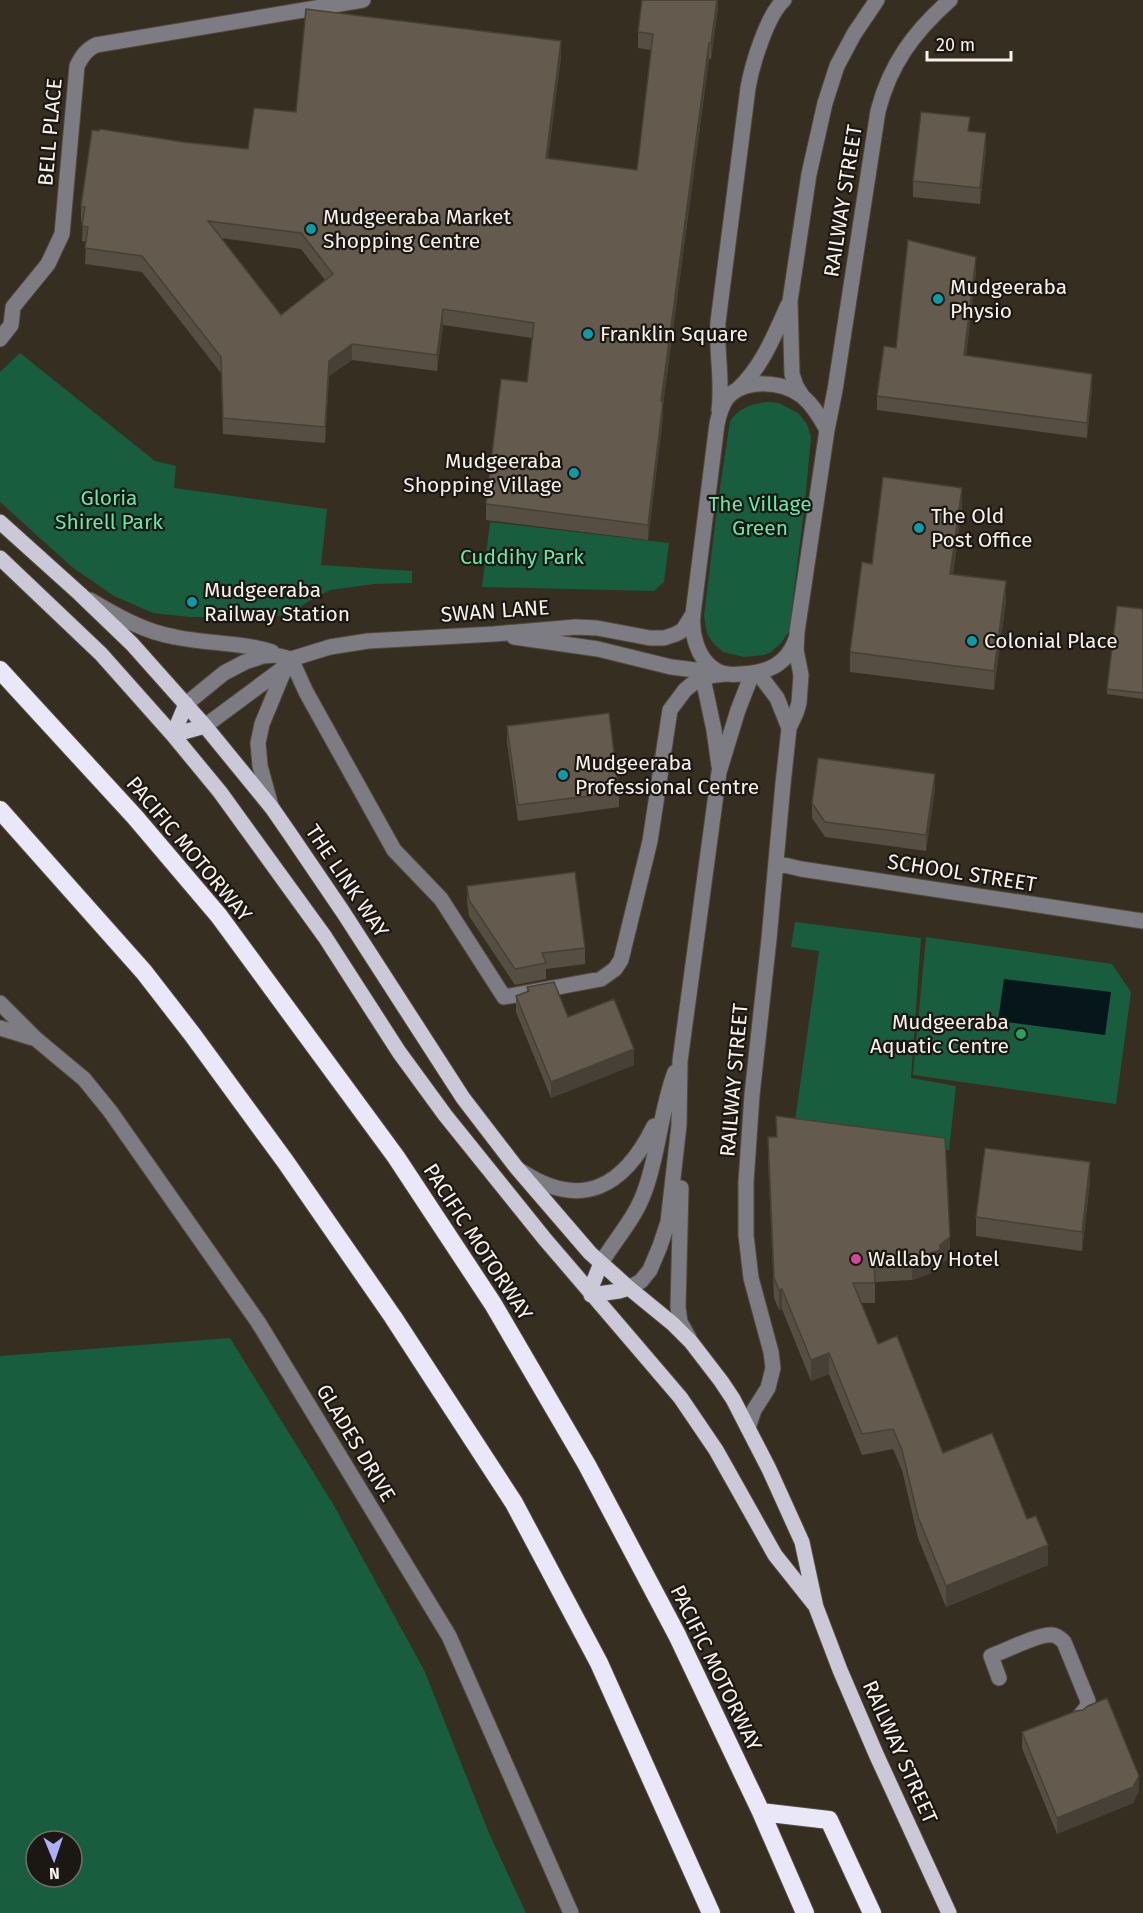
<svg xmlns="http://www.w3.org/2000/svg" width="1143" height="1913" viewBox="0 0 1143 1913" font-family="'Fira Sans',sans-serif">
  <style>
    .green { fill: #175d3e; fill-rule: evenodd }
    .water { fill: #07161b }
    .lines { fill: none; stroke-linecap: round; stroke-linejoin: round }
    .minor-casing { stroke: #52493e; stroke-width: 17 }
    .major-casing { stroke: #52493e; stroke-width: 17 }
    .highway-casing { stroke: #52493e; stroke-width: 20 }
    .minor { stroke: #7d7c83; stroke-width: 15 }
    .major { stroke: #cbc9d7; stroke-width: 15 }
    .highway { stroke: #eae7f8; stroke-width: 18 }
    .wall { fill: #564e43; fill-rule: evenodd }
    .shaded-wall { fill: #464037 }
    .building { fill: #645b4e; stroke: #464037; stroke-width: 1.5; fill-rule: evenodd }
    .culture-dot { fill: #0f9aa8; stroke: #1b1712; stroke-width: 2 }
    .leisure-dot { fill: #2e9e5b; stroke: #1b1712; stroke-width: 2 }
    .hotel-dot { fill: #d1479c; stroke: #1b1712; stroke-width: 2 }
    .labels { text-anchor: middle; stroke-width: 4.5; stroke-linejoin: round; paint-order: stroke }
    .street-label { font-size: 21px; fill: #f6f1e9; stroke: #1b1712 }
    .poi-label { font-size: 21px; fill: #f6f1e9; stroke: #1b1712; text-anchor: start }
    .park-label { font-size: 21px; fill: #64e9a9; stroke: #1b1712 }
  </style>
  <rect width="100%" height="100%" fill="#372e22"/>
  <path class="green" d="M 20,353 L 155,461 L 176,466 L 174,488 L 327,509 L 321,565 L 412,571 L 412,583 L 374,584 L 330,590 L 309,601 L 293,612 L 279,616 L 245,617 L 189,617 L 153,613 L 114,596 L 72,567 L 0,502 L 0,372 Z
    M 769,402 L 779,403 L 798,413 L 807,424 L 811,437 L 805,502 L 789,631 L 782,642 L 771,652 L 764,655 L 744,657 L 723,652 L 714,644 L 707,634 L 704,616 L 717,508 L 730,421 C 740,407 753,403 769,402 Z
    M 490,522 L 669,543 L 664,582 L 654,591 L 482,587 Z
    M 795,922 L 921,938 L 911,1078 L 956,1086 L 949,1150 L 794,1128 L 819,951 L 791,947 Z
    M 926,937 L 1112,964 L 1131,992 L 1116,1104 L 913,1075 Z
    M 230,1338 L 333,1504 L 424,1670 L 489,1833 L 526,1913 L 0,1913 L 0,1356 ZM 36,1841 L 72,1841 L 72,1877 L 36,1877 Z"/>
  <path class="water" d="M 1004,979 L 1111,992 L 1105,1035 L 998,1021 Z"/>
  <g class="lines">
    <g class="minor-casing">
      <path id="minor" d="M 0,339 L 11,325 L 13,307 L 48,264 L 62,234 L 77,66 C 82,56 86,50 96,45 L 363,0
        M 738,389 C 762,367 775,334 788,305
        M 803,397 L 796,386 L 792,374 L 790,301 L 809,174 L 825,103 L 837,66 L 854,34 L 877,0
        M 719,410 C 723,380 716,352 718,322 L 748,88 C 752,65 767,15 784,0
        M 90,600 C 117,616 145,632 175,637 C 208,644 241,642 272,652
        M 514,637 L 598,649 L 671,667 L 712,672
        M 796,639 C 787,665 767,673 741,674 C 732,675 721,674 714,669 C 697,658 691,633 693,614 L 717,424 C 719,415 721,406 727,398 C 745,378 782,381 802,396 C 813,405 820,417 827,430
        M 291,659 L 306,692 L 394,850 L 441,899 L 504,997 L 601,979 L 615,969 L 621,960 L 650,841 L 670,710 L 685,690 L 697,680 L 708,676 L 725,674
        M 701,669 L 714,730 L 719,766
        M 758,673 L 777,698 L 789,728
        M 186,704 L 224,673 L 245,662 L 263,656 L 275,655 L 291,659 L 330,647 L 368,641 L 494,634 L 576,627 L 597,628 L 650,638 L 664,638 L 676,634 L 683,630 L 693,614
        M 205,726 L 286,666
        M 271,806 L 260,766 L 258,743 L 262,724 L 286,666
        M 776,863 L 801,869 L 1143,921
        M 0,1003 L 36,1039 L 84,1079 L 110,1111 L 258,1322 L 449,1636 L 571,1913
        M 0,1028 L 33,1038
        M 521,1171 C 582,1211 624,1187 654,1126
        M 681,1188 L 678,1307 L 680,1322 L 689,1338
        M 601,1263 C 615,1240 635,1218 644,1193 C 659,1154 660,1111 675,1072
        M 629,1288 L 641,1281 L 650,1270 L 660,1246 L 668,1222 L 679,1125 L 680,1061 L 719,772 L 738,710 L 752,674
        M 748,1428 L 754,1410 L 768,1388 L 773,1368 L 771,1352 L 751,1278 L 746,1235 L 746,1182 L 752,1095 L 769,939 L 783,784 L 789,728 L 796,713 L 799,703 L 801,675 L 796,650 L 797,632 L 827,430 L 835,390 L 878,111 C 890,64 914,32 950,0
        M 999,1678 L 991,1656 C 1003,1652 1040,1633 1052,1635 C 1056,1635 1061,1639 1064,1642 L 1088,1701 L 1087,1707 L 1079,1717"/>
    </g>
    <g class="major-casing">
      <path id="major" d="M 0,522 L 80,594 L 132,644 L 205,726 L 272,808 L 290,834 L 343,912 L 463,1098 L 516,1167 L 590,1253 L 629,1288 L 673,1324 L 691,1342 L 721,1381 L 733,1399 L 769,1469 L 802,1542 L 816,1607 L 840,1670 L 876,1754 L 949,1913
        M 0,558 L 101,654 L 173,735 L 220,792 L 325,937 L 399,1052 L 445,1115 L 544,1238 L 680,1397 L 716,1450 L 775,1555 L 814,1604
        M 173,735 L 186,704
        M 173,735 L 205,726
        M 591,1295 L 619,1291 L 629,1288
        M 591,1295 L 593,1283 L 601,1263"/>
    </g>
    <g class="highway-casing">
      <path id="highway" d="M 0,670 L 135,817 L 219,916 L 396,1157 L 493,1304 L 587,1465 L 677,1635 L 761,1812 L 805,1913
        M 0,810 L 144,972 L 192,1034 L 285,1161 L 393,1317 L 514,1503 L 599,1663 L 711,1913
        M 761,1812 L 829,1820 L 872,1913"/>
    </g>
    <use href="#minor" class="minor"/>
    <use href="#major" class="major"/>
    <use href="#highway" class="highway"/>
  </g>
  <path class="wall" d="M 718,0 L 718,8 L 711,59 L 709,59 L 663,405 L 663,417 L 648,540 L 486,520 L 486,504 L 527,382 L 532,338 L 443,325 L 437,371 L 352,360 L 329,376 L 325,443 L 223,434 L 221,373 L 142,272 L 85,264 L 86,242 L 82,241 L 83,222 L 81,222 L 81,206 L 183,142 L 248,149 L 296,112 L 561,57 L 548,158 L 637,170 L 651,50 L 638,48 L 638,32 ZM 221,238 L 301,249 L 325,280 L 281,315 Z
    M 970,131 L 986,149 L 980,204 L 913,197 L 913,181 Z
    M 976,272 L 966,356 L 1092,388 L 1087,438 L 877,410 L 877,396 L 896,348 Z
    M 962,507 L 953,574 L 1006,600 L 994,690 L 850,672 L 850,652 L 872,564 Z
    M 1143,609 L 1143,699 L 1107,694 L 1107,689 Z
    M 507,726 L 619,792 L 619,807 L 518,821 L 507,742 Z
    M 935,789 L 926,851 L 825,837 L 812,818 L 812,803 Z
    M 467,886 L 585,948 L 585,964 L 546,969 L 546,979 L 515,985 L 469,916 L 467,901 Z
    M 527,987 L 568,1017 L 634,1065 L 551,1098 L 516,1012 L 516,996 L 527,992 Z
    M 776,1116 L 950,1257 L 940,1265 L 940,1270 L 912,1280 L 875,1282 L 875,1303 L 861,1303 L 878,1344 L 943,1453 L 1027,1519 L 1048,1565 L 946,1607 L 918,1538 L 902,1470 L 893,1449 L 862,1455 L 829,1374 L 811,1381 L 782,1309 L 779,1310 L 774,1298 L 768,1158 L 768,1137 L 776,1137 Z
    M 1090,1181 L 1082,1251 L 976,1236 L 976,1217 Z
    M 1022,1732 L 1139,1791 L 1133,1803 L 1057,1834 L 1022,1748 Z"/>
  <path class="shaded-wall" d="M 717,0 L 718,0 L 718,8 L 711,59 L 711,43 Z
    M 561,41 L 561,57 L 546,174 L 546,158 Z
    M 709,43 L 709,59 L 663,405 L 663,417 L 648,540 L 648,525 L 661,401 Z
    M 986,133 L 986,149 L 980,204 L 980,188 Z
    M 976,257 L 976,272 L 964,370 L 964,355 Z
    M 443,309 L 443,325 L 437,371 L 437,355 Z
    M 352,344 L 352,360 L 329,376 L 325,443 L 325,427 L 329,361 Z
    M 1092,374 L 1092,388 L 1087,438 L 1087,423 Z
    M 962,488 L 962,507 L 950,593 L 950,574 Z
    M 1006,581 L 1006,600 L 994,690 L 994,671 Z
    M 935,774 L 935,789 L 926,851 L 926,835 Z
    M 634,1049 L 634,1065 L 551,1098 L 551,1082 Z
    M 1090,1162 L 1090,1181 L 1082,1251 L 1082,1232 Z
    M 950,1237 L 950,1257 L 940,1265 L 940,1270 L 912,1280 L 912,1259 L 940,1245 Z
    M 782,1289 L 782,1309 L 779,1310 L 779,1290 Z
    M 829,1353 L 829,1374 L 811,1381 L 811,1360 Z
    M 1048,1545 L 1048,1565 L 946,1607 L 946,1586 Z
    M 1139,1776 L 1139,1791 L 1133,1803 L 1057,1834 L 1057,1818 Z"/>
  <path class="building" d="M 642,0 L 717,0 L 711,43 L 709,43 L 661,401 L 663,402 L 648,525 L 486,504 L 501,379 L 527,382 L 534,323 L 443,309 L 437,355 L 352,344 L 329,361 L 325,427 L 223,418 L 221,357 L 142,256 L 85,248 L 88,227 L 82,226 L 85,207 L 81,206 L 92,130 L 99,131 L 100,129 L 183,142 L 248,149 L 254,108 L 296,112 L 306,9 L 561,41 L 546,158 L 637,170 L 653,34 L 638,32 ZM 208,221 L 301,233 L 333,274 L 281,315 Z
    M 921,112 L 970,117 L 968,131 L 986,133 L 980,188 L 913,181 Z
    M 908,240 L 976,257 L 964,355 L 1092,374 L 1087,423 L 877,396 L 884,346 L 896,348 Z
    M 883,477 L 962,488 L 950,574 L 1006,581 L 994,671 L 850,652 L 862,562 L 872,564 Z
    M 1117,606 L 1143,609 L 1143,693 L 1107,689 Z
    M 609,713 L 619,792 L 518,805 L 507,726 Z
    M 818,758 L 935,774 L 926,835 L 825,822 L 812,803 Z
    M 575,872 L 585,948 L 542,953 L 546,963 L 515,969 L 469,900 L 467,886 Z
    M 554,982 L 568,1017 L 614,999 L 634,1049 L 551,1082 L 516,996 L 529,991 L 527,987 Z
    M 776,1116 L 945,1138 L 950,1237 L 940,1245 L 940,1250 L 912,1259 L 874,1261 L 875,1283 L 853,1283 L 878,1344 L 897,1336 L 943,1453 L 992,1433 L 1027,1519 L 1036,1516 L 1048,1545 L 946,1586 L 918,1517 L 902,1450 L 893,1429 L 862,1434 L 829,1353 L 811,1360 L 782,1289 L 779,1290 L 774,1278 L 768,1137 L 777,1137 Z
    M 985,1148 L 1090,1162 L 1082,1232 L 976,1217 Z
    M 1107,1698 L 1139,1776 L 1133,1787 L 1057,1818 L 1022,1732 L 1076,1711 L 1083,1710 L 1088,1706 Z"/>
  <g class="culture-dot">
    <circle cx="311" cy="229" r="6"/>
    <circle cx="938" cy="299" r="6"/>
    <circle cx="588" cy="334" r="6"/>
    <circle cx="574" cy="473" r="6"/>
    <circle cx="919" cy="528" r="6"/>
    <circle cx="192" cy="602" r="6"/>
    <circle cx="972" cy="641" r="6"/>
    <circle cx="563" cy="775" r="6"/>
  </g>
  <circle class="leisure-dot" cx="1021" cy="1034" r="6"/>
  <circle class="hotel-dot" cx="856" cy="1259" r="6"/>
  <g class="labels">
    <g class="street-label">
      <text transform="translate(50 132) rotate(-85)" y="7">BELL PLACE</text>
      <text transform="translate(843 201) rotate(-81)" y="7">RAILWAY STREET</text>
      <text transform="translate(495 611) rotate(-4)" y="7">SWAN LANE</text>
      <text transform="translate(189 849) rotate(50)" y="7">PACIFIC MOTORWAY</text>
      <text transform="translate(962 873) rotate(9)" y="7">SCHOOL STREET</text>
      <text transform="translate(347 881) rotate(56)" y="7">THE LINK WAY</text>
      <text transform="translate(734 1080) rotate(-85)" y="7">RAILWAY STREET</text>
      <text transform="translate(478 1242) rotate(57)" y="7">PACIFIC MOTORWAY</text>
      <text transform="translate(356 1443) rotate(59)" y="7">GLADES DRIVE</text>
      <text transform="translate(716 1668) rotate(64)" y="7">PACIFIC MOTORWAY</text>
      <text transform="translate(900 1752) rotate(66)" y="7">RAILWAY STREET</text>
    </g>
    <g class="poi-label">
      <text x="323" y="224">Mudgeeraba Market<tspan x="323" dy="24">Shopping Centre</tspan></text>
      <text x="950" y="294">Mudgeeraba<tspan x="950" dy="24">Physio</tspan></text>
      <text x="600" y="341">Franklin Square</text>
      <text x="562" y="468" text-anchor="end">Mudgeeraba<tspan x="562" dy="24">Shopping Village</tspan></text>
      <text x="931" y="523">The Old<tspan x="931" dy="24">Post Office</tspan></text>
      <text x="204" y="597">Mudgeeraba<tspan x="204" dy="24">Railway Station</tspan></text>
      <text x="984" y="648">Colonial Place</text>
      <text x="575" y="770">Mudgeeraba<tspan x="575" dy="24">Professional Centre</tspan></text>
      <text x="1009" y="1029" text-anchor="end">Mudgeeraba<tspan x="1009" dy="24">Aquatic Centre</tspan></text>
      <text x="868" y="1266">Wallaby Hotel</text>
    </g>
    <g class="park-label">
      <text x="109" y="505">Gloria<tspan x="109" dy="24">Shirell Park</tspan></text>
      <text x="760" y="511">The Village<tspan x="760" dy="24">Green</tspan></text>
      <text x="522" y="564">Cuddihy Park</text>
    </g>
  </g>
  <g transform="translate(54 1859) rotate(178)"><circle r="28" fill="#1b1712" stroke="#736e68" stroke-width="1.5"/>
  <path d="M0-4.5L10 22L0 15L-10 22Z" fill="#aeaefa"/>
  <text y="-9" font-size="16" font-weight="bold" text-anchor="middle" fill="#f6f1e9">N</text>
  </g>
  <path d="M927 51v9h84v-9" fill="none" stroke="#f6f1e9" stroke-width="3"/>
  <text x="936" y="51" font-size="18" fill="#f6f1e9" stroke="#1b1712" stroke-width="4.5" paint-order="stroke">20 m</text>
</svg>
